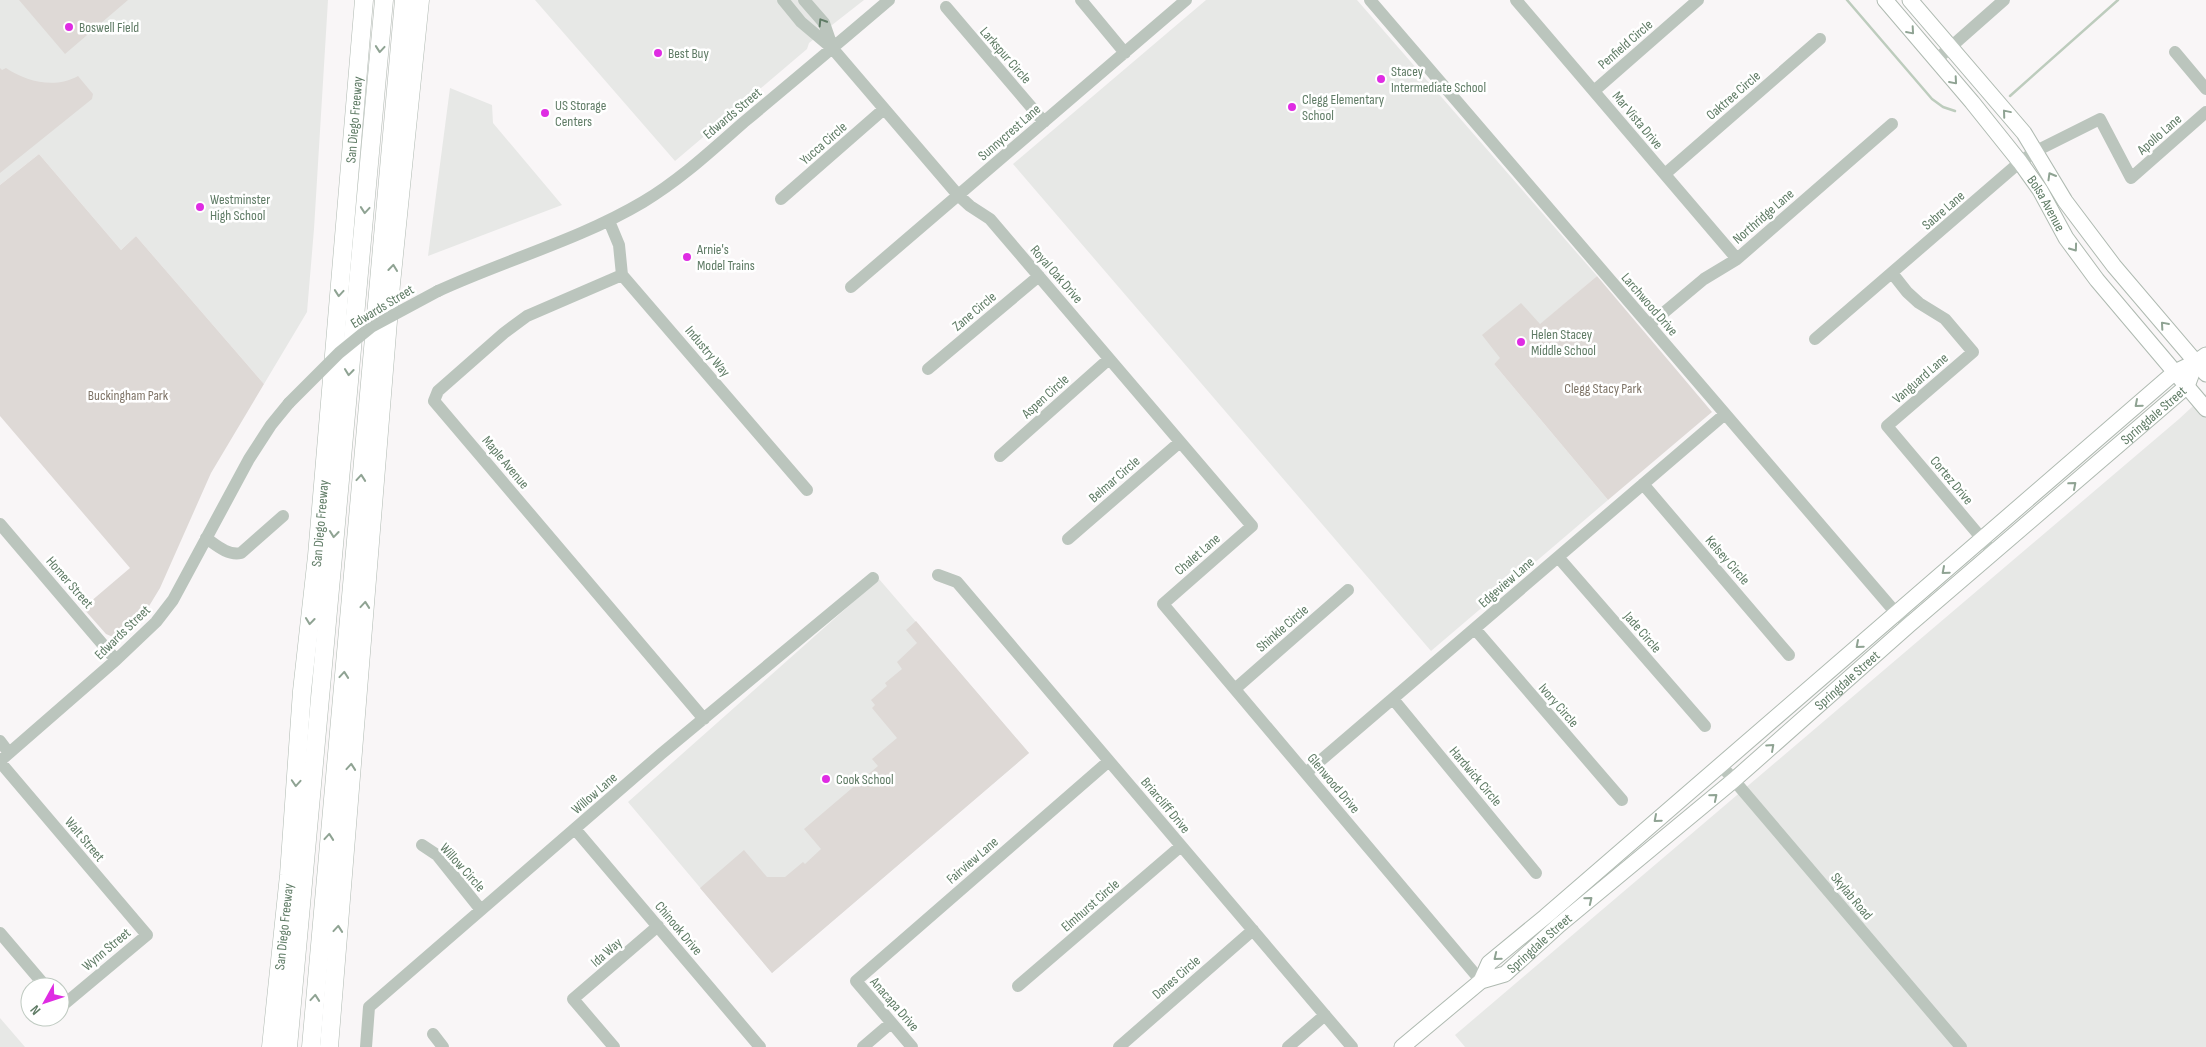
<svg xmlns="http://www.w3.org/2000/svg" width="2206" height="1047" viewBox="0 0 2206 1047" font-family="'Sofia Sans Condensed',sans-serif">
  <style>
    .built { fill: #e7e8e6 }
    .green { fill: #ded9d6 }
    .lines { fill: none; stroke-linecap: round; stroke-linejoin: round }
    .stream { stroke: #bdccbd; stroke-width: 2.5 }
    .major-casing { stroke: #afbab1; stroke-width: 17 }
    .highway-casing { stroke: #afb9b1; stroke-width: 19 }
    .minor { stroke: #bbc5bd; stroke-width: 12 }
    .major { stroke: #fff; stroke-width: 15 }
    .highway { stroke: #fff; stroke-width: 18 }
    .minor-bridge { stroke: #bbc5bd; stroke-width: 12 }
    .oneway { stroke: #5f7b65 }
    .oneway2 { stroke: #8fa393 }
    .poi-dot { fill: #df2ce3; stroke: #fff; stroke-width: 2 }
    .labels { text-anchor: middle; stroke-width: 5; stroke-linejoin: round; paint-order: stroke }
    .poi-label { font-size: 14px; fill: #5f7b65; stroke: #fff; text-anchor: start }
    .street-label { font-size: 14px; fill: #5f7b65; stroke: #fff }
    .park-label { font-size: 14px; fill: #7f7467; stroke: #fff }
  </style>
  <rect width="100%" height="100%" fill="#f9f6f7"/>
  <path class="built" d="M 0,0 L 328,0 L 314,229 L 307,312 L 264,384 L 136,236 L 121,250 L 39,154 L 0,185 Z
    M 535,0 L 864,0 L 809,43 L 807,49 L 675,161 Z
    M 1206,0 L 1357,0 L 1597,276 L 1494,364 L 1608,500 L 1431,651 L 1013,164 Z
    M 450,88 L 492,105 L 493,123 L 562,205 L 428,256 Z
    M 2206,394 L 2206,1047 L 1465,1047 L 1455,1035 L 2179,419 Z
    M 879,579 L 1029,753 L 772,973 L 628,802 Z
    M 0,1018 L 25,1047 L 0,1047 Z"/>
  <path class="green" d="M 19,0 L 128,0 L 65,54 Z
    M 0,68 L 2,70 L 6,68 C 27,82 55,89 78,76 L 93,94 L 92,99 L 0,173 Z
    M 39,154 L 121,250 L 136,236 L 264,384 L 211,473 L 160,588 L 143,616 L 120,636 L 113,637 L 106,634 L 83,608 L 130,568 L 0,416 L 0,185 Z
    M 1597,276 L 1712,412 L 1608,500 L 1494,364 L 1500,358 L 1482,335 L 1521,303 L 1540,324 Z
    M 916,621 L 1029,753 L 772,973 L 700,888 L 744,850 L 767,877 L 785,877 L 803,862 L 805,864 L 821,849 L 804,829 L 878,766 L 872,759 L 897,738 L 872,708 L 875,705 L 871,700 L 887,686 L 885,683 L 902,669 L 897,662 L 917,643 L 906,630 Z"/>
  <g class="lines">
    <path class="stream" d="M 1847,0 L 1932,99 L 1943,107 L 1955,111
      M 2010,96 L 2118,0"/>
    <g class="major-casing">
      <g id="major">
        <path id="s1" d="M 1885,0 L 1972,102 L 2020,162 L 2040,190 L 2066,238 L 2097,280 L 2206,409"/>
        <path d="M 1910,0 L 2024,133 L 2065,201 L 2114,266 L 2206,374"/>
        <path d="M 1481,981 L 1489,963 L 1545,917 L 2175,372 L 2196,362 L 2206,355"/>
        <path id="s2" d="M 1402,1047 L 1481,981 L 1505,974 L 1559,925 L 1734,780 L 1909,625 L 2187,386 L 2196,362"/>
      </g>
    </g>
    <g class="highway-casing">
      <g id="highway">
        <path id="s3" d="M 271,1047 L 289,875 L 302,691 L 317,556 L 364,0"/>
        <path d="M 288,1047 L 384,0"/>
        <path d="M 311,1047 L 404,0"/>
        <path d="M 329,1047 L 391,284 L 420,0"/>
      </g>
    </g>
    <path class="minor" d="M 783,0 L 801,22 L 833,49 L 958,195 L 970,206 L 990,219 L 1252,526 L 1163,604 L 1481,981
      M 804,0 L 824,23 L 833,49
      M 1081,0 L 1125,53
      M 1370,0 L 1896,613 L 1909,625
      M 1516,0 L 1737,259
      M 946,7 L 1044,122
      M 2175,52 L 2206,89
      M 1936,60 L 2004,0
      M 1594,91 L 1698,0
      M 1665,174 L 1820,39
      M 781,199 L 884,109
      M 609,221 L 619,245 L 622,275 L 807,490
      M 1892,273 L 1907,292 L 1919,303 L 1945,319 L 1973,352 L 1887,426 L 1994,553
      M 622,275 L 527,316 L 504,333 L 438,391 L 434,401 L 704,719
      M 851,287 L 1186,0
      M 438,291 C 505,260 579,240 643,202 C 680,180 712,150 744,122 C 792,82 841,41 889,0
      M 1649,325 L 1704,279 L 1737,259 L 1892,124
      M 1815,339 L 2020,162 L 2036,151 L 2100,119 L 2131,178 L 2206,112
      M 928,369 L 1039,276
      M 1000,456 L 1109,359
      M 1643,484 L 1789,655
      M 0,524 L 116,660
      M 206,538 C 216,545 228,556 241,553 L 283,516
      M 1068,539 L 1180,442
      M 1558,557 L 1705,726
      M 938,575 L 957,582 L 1352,1047
      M 1475,629 L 1622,800
      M 1235,689 L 1348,590
      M 1393,699 L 1536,873
      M 0,741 L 9,753
      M 0,761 L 116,660 L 156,622 L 173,600 L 249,459 L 271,425 L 289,403
      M 0,762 L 147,935 L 62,1006 L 60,1003
      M 1721,765 L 1961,1047
      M 1306,773 L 1725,414
      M 575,829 L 760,1047
      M 422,845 L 437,855 L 481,910
      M 0,933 L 46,987
      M 1018,986 L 1181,846
      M 433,1034 L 443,1047
      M 366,1047 L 369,1007 L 661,754 L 873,578
      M 614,1047 L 573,999 L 658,926
      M 863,1047 L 891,1023
      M 912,1047 L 856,981 L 1109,761
      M 1119,1047 L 1253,930
      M 1288,1047 L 1325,1015"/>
    <use href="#major" class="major"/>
    <use href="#highway" class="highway"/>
    <path class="minor-bridge" d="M 289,403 L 339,353 L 371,327 L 438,291"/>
  </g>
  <defs><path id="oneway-chevron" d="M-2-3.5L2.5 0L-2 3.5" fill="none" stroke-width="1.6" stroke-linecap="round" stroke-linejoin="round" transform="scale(1.25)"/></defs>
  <use class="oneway" href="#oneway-chevron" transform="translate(822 22) rotate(-122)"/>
  <g class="oneway2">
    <use href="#oneway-chevron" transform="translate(1911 31) rotate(49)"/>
    <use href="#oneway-chevron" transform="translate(380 49) rotate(95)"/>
    <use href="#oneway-chevron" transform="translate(1954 81) rotate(49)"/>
    <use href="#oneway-chevron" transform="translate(2006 113) rotate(-130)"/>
    <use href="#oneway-chevron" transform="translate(2051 176) rotate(-120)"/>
    <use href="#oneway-chevron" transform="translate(365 210) rotate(95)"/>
    <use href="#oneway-chevron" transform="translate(2074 248) rotate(54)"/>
    <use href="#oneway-chevron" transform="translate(393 268) rotate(-84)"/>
    <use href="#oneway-chevron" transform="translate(339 293) rotate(95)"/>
    <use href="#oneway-chevron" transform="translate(2164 325) rotate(-131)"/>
    <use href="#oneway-chevron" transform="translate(349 372) rotate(96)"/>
    <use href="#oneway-chevron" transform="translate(2138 404) rotate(139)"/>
    <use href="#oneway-chevron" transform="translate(361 478) rotate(-85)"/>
    <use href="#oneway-chevron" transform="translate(2073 485) rotate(-41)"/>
    <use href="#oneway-chevron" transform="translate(334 534) rotate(96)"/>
    <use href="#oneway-chevron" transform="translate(1945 571) rotate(139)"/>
    <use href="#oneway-chevron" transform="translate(365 605) rotate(-85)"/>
    <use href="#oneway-chevron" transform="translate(310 621) rotate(96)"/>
    <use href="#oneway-chevron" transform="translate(1859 645) rotate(139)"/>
    <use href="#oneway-chevron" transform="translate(344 675) rotate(-85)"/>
    <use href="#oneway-chevron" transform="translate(1771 747) rotate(-42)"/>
    <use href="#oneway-chevron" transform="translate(351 767) rotate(-85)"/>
    <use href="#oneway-chevron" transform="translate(296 783) rotate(94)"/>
    <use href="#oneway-chevron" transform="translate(1714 797) rotate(-40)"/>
    <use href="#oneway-chevron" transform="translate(1657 819) rotate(139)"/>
    <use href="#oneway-chevron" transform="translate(329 837) rotate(-85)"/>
    <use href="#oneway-chevron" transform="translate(1589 900) rotate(-39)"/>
    <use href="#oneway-chevron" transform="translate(338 929) rotate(-85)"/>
    <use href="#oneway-chevron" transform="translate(1497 957) rotate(141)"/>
    <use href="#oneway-chevron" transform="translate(315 998) rotate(-85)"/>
  </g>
  <g class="poi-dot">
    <circle cx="69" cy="27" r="5"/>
    <circle cx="658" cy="53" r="5"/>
    <circle cx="1381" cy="79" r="5"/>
    <circle cx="1292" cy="107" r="5"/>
    <circle cx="545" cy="113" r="5"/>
    <circle cx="200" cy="207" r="5"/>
    <circle cx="687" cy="257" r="5"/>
    <circle cx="1521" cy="342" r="5"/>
    <circle cx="826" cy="779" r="5"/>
  </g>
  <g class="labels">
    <g class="poi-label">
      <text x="79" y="32">Boswell Field</text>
      <text x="668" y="58">Best Buy</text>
      <text x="1391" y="76">Stacey<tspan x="1391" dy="16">Intermediate School</tspan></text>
      <text x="1302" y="104">Clegg Elementary<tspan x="1302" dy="16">School</tspan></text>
      <text x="555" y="110">US Storage<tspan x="555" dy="16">Centers</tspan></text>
      <text x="210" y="204">Westminster<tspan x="210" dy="16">High School</tspan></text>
      <text x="697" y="254">Arnie's<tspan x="697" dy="16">Model Trains</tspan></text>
      <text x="1531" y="339">Helen Stacey<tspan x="1531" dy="16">Middle School</tspan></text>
      <text x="836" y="784">Cook School</text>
    </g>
    <g class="street-label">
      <text transform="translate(1625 44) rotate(-41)" y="5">Penfield Circle</text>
      <text transform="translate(1006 55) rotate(49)" y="5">Larkspur Circle</text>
      <text transform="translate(1733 95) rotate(-41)" y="5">Oaktree Circle</text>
      <text transform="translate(732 113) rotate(-40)" y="5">Edwards Street</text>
      <text dy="5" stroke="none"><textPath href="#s3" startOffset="931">San Diego Freeway</textPath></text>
      <text transform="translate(1638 120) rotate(50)" y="5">Mar Vista Drive</text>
      <text transform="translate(1009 132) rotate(-41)" y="5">Sunnycrest Lane</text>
      <text transform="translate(2159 134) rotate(-41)" y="5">Apollo Lane</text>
      <text transform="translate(823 143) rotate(-41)" y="5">Yucca Circle</text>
      <text dy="5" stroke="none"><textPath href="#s1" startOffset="260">Bolsa Avenue</textPath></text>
      <text transform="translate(1943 210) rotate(-41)" y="5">Sabre Lane</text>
      <text transform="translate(1763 216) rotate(-41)" y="5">Northridge Lane</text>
      <text transform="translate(1057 274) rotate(49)" y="5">Royal Oak Drive</text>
      <text transform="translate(1650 304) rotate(49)" y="5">Larchwood Drive</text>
      <text transform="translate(382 306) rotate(-31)" y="5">Edwards Street</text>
      <text transform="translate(974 311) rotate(-40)" y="5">Zane Circle</text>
      <text transform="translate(708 351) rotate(50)" y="5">Industry Way</text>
      <text transform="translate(1920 378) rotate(-41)" y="5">Vanguard Lane</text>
      <text transform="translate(1045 396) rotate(-42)" y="5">Aspen Circle</text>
      <text dy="5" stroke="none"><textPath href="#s2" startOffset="984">Springdale Street</textPath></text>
      <text transform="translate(506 462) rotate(50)" y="5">Maple Avenue</text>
      <text transform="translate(1114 479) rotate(-41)" y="5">Belmar Circle</text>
      <text transform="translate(1952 480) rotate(50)" y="5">Cortez Drive</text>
      <text dy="5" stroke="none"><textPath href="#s3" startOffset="526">San Diego Freeway</textPath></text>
      <text transform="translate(1197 554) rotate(-41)" y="5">Chalet Lane</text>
      <text transform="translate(1728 560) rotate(49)" y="5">Kelsey Circle</text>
      <text transform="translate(70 582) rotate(49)" y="5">Homer Street</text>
      <text transform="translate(1506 582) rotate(-41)" y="5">Edgeview Lane</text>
      <text transform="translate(1282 628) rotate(-41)" y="5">Shinkle Circle</text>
      <text transform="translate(122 632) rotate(-44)" y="5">Edwards Street</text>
      <text transform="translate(1643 632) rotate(49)" y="5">Jade Circle</text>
      <text dy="5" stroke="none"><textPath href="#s2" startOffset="579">Springdale Street</textPath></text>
      <text transform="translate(1559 705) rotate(49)" y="5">Ivory Circle</text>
      <text transform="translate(1476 776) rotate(50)" y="5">Hardwick Circle</text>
      <text transform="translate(1334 783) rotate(50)" y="5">Glenwood Drive</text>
      <text transform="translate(594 793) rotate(-41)" y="5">Willow Lane</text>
      <text transform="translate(1166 805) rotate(50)" y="5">Briarcliff Drive</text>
      <text transform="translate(85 839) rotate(50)" y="5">Walt Street</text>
      <text transform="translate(972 860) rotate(-41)" y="5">Fairview Lane</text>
      <text transform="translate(463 867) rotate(48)" y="5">Willow Circle</text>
      <text transform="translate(1852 896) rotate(50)" y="5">Skylab Road</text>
      <text transform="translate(1090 905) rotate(-41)" y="5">Elmhurst Circle</text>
      <text dy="5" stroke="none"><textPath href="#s3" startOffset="121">San Diego Freeway</textPath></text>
      <text transform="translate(679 928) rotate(50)" y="5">Chinook Drive</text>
      <text dy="5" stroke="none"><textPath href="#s2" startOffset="174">Springdale Street</textPath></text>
      <text transform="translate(106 949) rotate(-40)" y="5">Wynn Street</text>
      <text transform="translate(606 952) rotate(-41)" y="5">Ida Way</text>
      <text transform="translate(1176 977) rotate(-41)" y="5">Danes Circle</text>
      <text transform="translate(895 1004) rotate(49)" y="5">Anacapa Drive</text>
    </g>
    <g class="park-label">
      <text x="1603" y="393">Clegg Stacy Park</text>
      <text x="128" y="400">Buckingham Park</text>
    </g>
  </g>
  <g transform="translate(45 1002) rotate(230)"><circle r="24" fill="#ffffff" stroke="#bfcac1"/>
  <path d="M0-4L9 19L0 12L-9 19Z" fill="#df2ce3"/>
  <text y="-8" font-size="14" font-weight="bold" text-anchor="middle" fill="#5f7b65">N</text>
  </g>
</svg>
